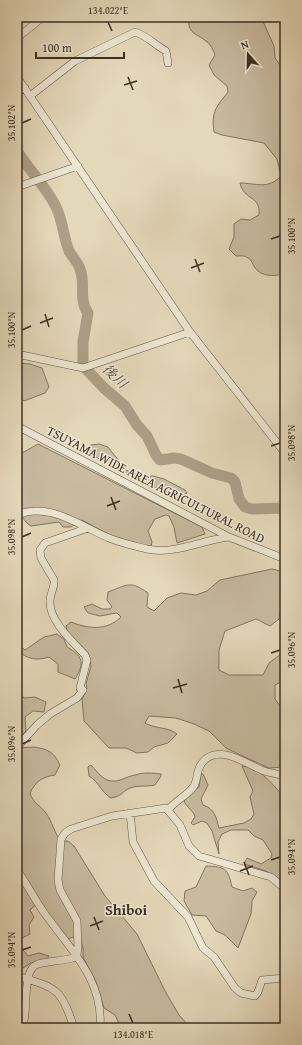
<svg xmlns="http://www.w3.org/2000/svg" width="302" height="1045" viewBox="0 0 302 1045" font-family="'Gentium Book Plus','Noto Serif JP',serif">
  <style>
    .green { fill: #c8bba0; stroke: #837560 }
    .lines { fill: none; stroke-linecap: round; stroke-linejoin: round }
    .river { stroke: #ac9f86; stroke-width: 11 }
    .minor-casing { stroke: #685947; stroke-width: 8 }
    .minor { stroke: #ede6d2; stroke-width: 7 }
    .ticks { fill: none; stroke: #3e2f21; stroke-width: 1.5 }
    .labels { text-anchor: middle; stroke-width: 3; stroke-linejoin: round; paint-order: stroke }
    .street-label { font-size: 13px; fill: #3e2f21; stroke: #ede6d2 }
    .water-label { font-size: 14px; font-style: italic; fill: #5a4b3a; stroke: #ede6d2 }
    .quarter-label { font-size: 15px; font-weight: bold; fill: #3e2f21; stroke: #ede6d2 }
    .neatline { fill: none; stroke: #3e2f21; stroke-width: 1.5 }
    .ticks-label { font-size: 10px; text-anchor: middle; fill: #3e2f21 }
  </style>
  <rect width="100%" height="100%" fill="#e4d8ba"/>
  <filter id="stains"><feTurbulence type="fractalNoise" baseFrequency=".005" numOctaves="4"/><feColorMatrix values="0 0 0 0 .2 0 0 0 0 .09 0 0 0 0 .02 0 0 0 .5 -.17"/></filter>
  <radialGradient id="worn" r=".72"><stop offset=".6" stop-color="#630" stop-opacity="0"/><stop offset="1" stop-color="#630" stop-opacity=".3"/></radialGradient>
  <path class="green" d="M 189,17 L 261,17 L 274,46 L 275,58 L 283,69 L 285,77 L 285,273 C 276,277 262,277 255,268 C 253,265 252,260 248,258 C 245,255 240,256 236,256 L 229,249 L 234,237 L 234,224 L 241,219 L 250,220 L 259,215 C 261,195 244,201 240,183 C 256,183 268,190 281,176 L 277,159 L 264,143 L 222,135 L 214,132 C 211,112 216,107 228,92 L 227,86 L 214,75 L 209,65 L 215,55 C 213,50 211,44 206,41 C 196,33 187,34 189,17 Z
    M 17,363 L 30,364 L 42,368 L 49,387 L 45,393 L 24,401 L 17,395 Z
    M 38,444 L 202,527 L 205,534 L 177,543 L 174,527 L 169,516 L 166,515 L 155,519 L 148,531 L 152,542 L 151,546 L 142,546 L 115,538 L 82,520 L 71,527 L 63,527 L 59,522 L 31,526 C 25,523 23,516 17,512 L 17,452 L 24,452 Z
    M 99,444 L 108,447 L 126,470 L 143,477 L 153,476 L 164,479 L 185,490 L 187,493 L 177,499 L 94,456 L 90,453 L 91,445 Z
    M 272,569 L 285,572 L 285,604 L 281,607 L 279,619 L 270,626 L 256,619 L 225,631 L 219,650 L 219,670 L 229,675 L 263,675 L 269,663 L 281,654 L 285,655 L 285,680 L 275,685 L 275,699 L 285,713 L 285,767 L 269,768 L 249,759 L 226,748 L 209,731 L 194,724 L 176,718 L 149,716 L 145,723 C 155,729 169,727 177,734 L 168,743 L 154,747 L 148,752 L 137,753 L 126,748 L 109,748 L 84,721 L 82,699 L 87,688 L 86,684 L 91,666 L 89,656 L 67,631 L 66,626 L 71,622 C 88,629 107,631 121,617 L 117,613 L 100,616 L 88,613 L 84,607 L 92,604 L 102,609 L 110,609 L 112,607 L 107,600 L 108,592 C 127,585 130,580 148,593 L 147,607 L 154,611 L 167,598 L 181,593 L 196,595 L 207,591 L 220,580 Z
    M 57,634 L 64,639 L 67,647 C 83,656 85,663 75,679 L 58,672 L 58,664 L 49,657 C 35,661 29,659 17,651 L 17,644 L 25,650 L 44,637 Z
    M 17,690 L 24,698 L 35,697 L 46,702 L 44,712 L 33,711 L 25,717 L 26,731 L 17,741 Z
    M 34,747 C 48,749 54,752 60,765 L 55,775 C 42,777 36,781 30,793 C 33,803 40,805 46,813 C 52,821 55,835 61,841 L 68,841 L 74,846 L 105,896 L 137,934 L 165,991 L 179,1015 L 191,1028 L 121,1028 L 115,1015 L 104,1008 L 96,982 L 83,957 L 83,949 L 81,940 L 76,936 L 68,939 L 38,903 L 30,910 L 34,917 L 29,925 L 30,934 L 22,938 L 19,945 L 28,956 L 39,953 L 49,956 L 46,960 L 31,963 L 18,971 L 17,971 L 17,748 Z
    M 91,765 C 95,769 100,776 105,779 C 116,785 124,777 135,775 C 144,772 152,773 161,774 L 161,776 L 155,785 C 147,787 138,785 130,788 C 121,792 123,796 111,798 C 101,792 99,782 89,776 L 88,767 Z
    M 242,766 C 261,768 273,785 285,798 L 285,885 L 266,871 L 244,864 L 247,858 L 261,864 L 271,858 L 272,854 L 263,840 L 254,836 L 248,830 L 231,830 L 222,834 L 218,842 L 219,854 L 212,831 L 207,823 L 202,821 L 193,825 L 191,823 L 195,817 C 194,811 187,808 184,801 L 188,795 L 199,787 L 201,774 L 203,774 L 208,785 L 201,799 L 203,805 C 215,809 216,817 219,828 L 244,823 L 251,819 L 254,814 L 250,797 L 253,791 Z
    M 206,866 C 225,867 228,868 232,887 L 243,891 L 252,888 L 257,892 L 252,901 L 251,914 L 238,948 L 225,935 L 216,931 L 206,916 L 192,915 L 184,901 L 185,891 L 196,887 Z"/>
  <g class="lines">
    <path class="river" d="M 17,151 C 28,168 48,190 56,207 C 63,221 63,236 69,251 C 72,257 78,262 80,269 C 86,284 78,299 88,313 L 83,342 L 83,363 L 86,369 L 104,388 L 125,406 L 137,425 L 147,436 L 156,455 L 160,460 L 174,458 L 181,459 L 212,473 L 231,478 L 235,482 L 239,499 L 245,507 L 252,509 L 285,508"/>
    <g class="minor-casing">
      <path id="minor" d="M 17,38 L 43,17
        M 17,77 L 190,332 L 285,453
        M 17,91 L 25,88
        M 30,96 L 75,61 L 135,32 C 146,35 155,45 166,51 L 168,63
        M 17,187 L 78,166
        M 17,354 L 83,368 L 190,332
        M 17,426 L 229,537 L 285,559
        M 17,515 C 48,501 80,526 109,538 C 121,543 135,546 147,549 C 174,555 202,540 229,537
        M 80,688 L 87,660 L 85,655 C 73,642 49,621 50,601 C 50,594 55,587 54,580 L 41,558 L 40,550 L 45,543 L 88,528
        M 17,747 L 37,725 L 50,714 L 77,698 L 83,690
        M 169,809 C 176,800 187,796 194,786 C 198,779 196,770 202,763 C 217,742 246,764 264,771 C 270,773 278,774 285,776
        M 130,813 L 133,842 L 154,881 L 188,917 L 203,948 L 214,957 L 235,988 L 241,993 L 255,996 L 258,992 L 262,980 L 285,978
        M 17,870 C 27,884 35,900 45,914 C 70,949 104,980 100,1028
        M 17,976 C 56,988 61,987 74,1028
        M 22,1028 C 30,1011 20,970 38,964 C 49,961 62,961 73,958 L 77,954 L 78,948 L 77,921 L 60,890 L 58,880 L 61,839 L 65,833 L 71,829 L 112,816 L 166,808 L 180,825 L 189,846 L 199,856 L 271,877 L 285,889"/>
    </g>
    <use href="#minor" class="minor"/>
  </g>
  <path class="ticks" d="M 108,22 L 112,31M 128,77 L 133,90M 124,85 L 137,81M 22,123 L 31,119M 271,239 L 280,236M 195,259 L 200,272M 191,268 L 204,263M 45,314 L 49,327M 40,323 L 53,318M 22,330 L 31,326M 271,446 L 280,443M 111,497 L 116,510M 107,506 L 120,501M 22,537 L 31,533M 271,653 L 280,650M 178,679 L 182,693M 173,688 L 187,684M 22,744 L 31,740M 271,860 L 280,857M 244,862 L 249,875M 240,871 L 253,866M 94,917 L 99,930M 90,926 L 103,921M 22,950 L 31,947M 129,1014 L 133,1023"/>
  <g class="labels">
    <g class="street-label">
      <text transform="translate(156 484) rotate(27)" y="5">TSUYAMA WIDE AREA AGRICULTURAL ROAD</text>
    </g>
    <g class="water-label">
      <text transform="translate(115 376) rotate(43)" y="5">後川</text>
    </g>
    <g class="quarter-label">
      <text x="126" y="915">Shiboi</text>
    </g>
  </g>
  <rect width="302" height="1045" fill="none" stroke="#e4d8ba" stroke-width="44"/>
  <g transform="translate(248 54) rotate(340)" stroke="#ede6d2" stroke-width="3" paint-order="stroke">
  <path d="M0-3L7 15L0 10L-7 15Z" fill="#3e2f21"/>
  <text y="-6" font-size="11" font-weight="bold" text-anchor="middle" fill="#3e2f21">N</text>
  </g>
  <path d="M36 52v6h88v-6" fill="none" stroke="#3e2f21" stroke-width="2"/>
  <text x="42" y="52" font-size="12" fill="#3e2f21" stroke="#ede6d2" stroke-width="3" paint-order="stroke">100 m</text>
  <rect x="22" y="22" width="258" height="1001" class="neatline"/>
  <g class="ticks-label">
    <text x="108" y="14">134.022°E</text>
    <text transform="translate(11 123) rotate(-90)" y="4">35.102°N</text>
    <text transform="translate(291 236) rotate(-90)" y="4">35.100°N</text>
    <text transform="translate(11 330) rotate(-90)" y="4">35.100°N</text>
    <text transform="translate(291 443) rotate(-90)" y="4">35.098°N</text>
    <text transform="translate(11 537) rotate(-90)" y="4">35.098°N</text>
    <text transform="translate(291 650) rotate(-90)" y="4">35.096°N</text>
    <text transform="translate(11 744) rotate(-90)" y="4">35.096°N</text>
    <text transform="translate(291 857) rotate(-90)" y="4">35.094°N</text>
    <text transform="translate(11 950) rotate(-90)" y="4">35.094°N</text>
    <text x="133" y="1038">134.018°E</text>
  </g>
  <rect width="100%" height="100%" filter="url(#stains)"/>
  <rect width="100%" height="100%" fill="url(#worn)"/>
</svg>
